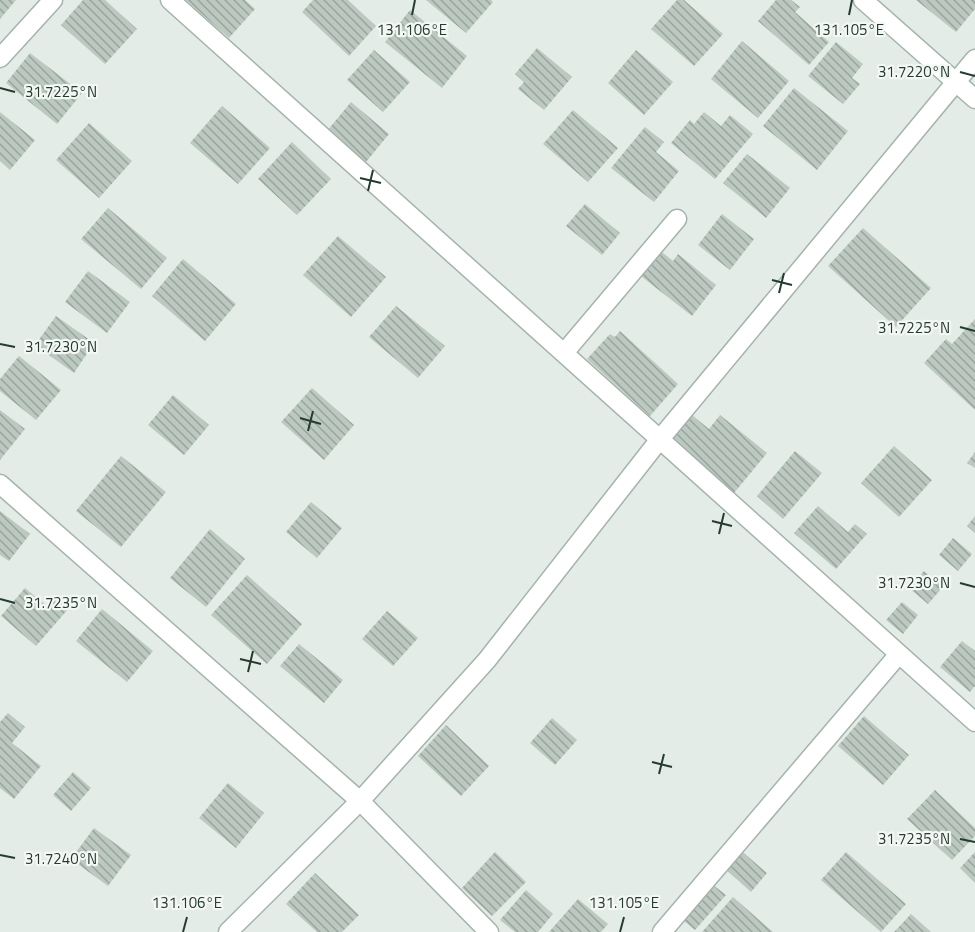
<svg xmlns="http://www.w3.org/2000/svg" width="975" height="932" viewBox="0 0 975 932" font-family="'Titillium Web',sans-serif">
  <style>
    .building { fill: url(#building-back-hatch) }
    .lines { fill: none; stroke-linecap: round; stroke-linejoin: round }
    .street-casing { stroke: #a6b3ac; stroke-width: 21 }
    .street { stroke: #fff; stroke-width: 18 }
    .ticks { fill: none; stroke: #253b30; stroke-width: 2 }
    .ticks-label { font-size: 15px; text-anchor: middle; fill: #253b30; stroke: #f3f8f5; stroke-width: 4.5; stroke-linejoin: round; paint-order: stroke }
  </style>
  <defs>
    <pattern id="building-back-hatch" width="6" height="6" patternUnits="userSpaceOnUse" patternTransform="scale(1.5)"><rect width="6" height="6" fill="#bcc9c1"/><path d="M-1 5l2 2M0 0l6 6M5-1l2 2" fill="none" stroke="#99a49d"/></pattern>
  </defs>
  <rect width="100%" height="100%" fill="#e3ece6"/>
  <path class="building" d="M 0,0 L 16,0 L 0,19 Z
    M 83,0 L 105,0 L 137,29 L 105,64 L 61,25 Z
    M 186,0 L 245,0 L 255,9 L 229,38 Z
    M 313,0 L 348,0 L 376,26 L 349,56 L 302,12 Z
    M 426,0 L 491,0 L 493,2 L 466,33 Z
    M 677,0 L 684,0 L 723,34 L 694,66 L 651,29 Z
    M 776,0 L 791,0 L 800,7 L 795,12 L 829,42 L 809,65 L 758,21 Z
    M 916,0 L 975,0 L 975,9 L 956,32 Z
    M 410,10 L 467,56 L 442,88 L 385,42 Z
    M 742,41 L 789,81 L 758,118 L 711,79 Z
    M 836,42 L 863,64 L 852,78 L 860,84 L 843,104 L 808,76 Z
    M 537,48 L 572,77 L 544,110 L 518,89 L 524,82 L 515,74 Z
    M 374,50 L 410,82 L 383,112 L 347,80 Z
    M 636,50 L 673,82 L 644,115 L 608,83 Z
    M 30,53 L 82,93 L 57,124 L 6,83 Z
    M 794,88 L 848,131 L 817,170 L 763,126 Z
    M 351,102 L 389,134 L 366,162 L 327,131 Z
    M 222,106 L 270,148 L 238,184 L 190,143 Z
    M 573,110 L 618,148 L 588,182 L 543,144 Z
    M 0,112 L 35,140 L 10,170 L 0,161 Z
    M 704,112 L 721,126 L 730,115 L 753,134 L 715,179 L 671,143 L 690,120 L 694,124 Z
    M 89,123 L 132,161 L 99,198 L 56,160 Z
    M 645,127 L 664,142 L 656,152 L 679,171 L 654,202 L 611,168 Z
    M 292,142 L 331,179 L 297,215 L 258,179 Z
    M 747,154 L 790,188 L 766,218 L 723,183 Z
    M 585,204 L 620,233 L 602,255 L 566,226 Z
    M 108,208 L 167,258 L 141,289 L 81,239 Z
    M 722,214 L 754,239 L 730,270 L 698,245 Z
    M 863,228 L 931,288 L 896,327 L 828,266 Z
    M 338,236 L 386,277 L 351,317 L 303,275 Z
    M 657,248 L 673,261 L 678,254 L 716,285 L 692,316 L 637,273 Z
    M 183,259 L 236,304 L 205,341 L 152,296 Z
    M 88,271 L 130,302 L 107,333 L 65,302 Z
    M 396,306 L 445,346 L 418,378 L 369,337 Z
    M 56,316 L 94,343 L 74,373 L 35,345 Z
    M 975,319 L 975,410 L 924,363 L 946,339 L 952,344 Z
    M 620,331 L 678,384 L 650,416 L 587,359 L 610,334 L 615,337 Z
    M 19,356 L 61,390 L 36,420 L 0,391 L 0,379 Z
    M 312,388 L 354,425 L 324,460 L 281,422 Z
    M 173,395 L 209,425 L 184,455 L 148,425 Z
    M 0,410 L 25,429 L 0,460 Z
    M 692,415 L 709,429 L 720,415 L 767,453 L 734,493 L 671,441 Z
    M 894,446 L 932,480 L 899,517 L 861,483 Z
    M 795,451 L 822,473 L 783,519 L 757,496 Z
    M 975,452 L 975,468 L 967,463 Z
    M 121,456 L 166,492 L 121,547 L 76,511 Z
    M 311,502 L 342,528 L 317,558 L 286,532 Z
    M 818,506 L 848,532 L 855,524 L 867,534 L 836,569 L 794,533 Z
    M 0,511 L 30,534 L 9,561 L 0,555 Z
    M 975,516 L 975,533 L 967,526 Z
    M 210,529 L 245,559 L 206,607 L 170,578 Z
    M 953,538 L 972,554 L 958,571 L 939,555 Z
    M 924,571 L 943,587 L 928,604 L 909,588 Z
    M 247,575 L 302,624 L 267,664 L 211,615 Z
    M 25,588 L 48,607 L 57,597 L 69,608 L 36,646 L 1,616 Z
    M 902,602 L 918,615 L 903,634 L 886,620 Z
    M 102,609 L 153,651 L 127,682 L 76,641 Z
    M 387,611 L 418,638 L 393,666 L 362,639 Z
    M 962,641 L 975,651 L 975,686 L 970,692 L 940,667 Z
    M 299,644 L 343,680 L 324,703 L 280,666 Z
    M 8,713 L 25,727 L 12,743 L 41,766 L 14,799 L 0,788 L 0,722 Z
    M 864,716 L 909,755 L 883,785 L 838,746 Z
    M 552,718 L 577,740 L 555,765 L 530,743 Z
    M 446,725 L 489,766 L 461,796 L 418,756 Z
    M 73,772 L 91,788 L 71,811 L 53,795 Z
    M 228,783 L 264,813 L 236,848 L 199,818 Z
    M 935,790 L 975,828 L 975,836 L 952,860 L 907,819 Z
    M 94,828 L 131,855 L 108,886 L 71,859 Z
    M 738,848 L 767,873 L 751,892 L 722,866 Z
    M 495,852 L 526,882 L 492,916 L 462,888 Z
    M 846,852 L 906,904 L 881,932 L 821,880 Z
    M 975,852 L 975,883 L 960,868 Z
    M 315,873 L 359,915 L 342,932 L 317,932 L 286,904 Z
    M 708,881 L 726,895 L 695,930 L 678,916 Z
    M 526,890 L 553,914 L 538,932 L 515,932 L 500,920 Z
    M 733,897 L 773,932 L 702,932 Z
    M 578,899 L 608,924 L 601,932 L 549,932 Z
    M 911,914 L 931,932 L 894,932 Z"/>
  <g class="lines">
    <g class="street-casing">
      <path id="street" d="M 170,0 L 975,722
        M 863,0 L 975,99
        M 0,58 L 53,0
        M 564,353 L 677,219
        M 0,484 L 360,801 L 489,932
        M 228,932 L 360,801 L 487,660 L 660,439 L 975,59
        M 662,932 L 899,654"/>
    </g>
    <use href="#street" class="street"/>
  </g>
  <path class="ticks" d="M 412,15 L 415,0M 849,15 L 852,0M 960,72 L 975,76M 0,88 L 15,92M 360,178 L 381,183M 368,191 L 373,170M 772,280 L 792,285M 779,293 L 784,273M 960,327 L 975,331M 0,344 L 15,347M 300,418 L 321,424M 308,431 L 313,411M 712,521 L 732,526M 719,534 L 724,513M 960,583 L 975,587M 0,599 L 15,603M 240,659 L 261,664M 248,672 L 253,651M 652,762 L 672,767M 659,774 L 664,754M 960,839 L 975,842M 0,855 L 15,858M 183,932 L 187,917M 620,932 L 624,917"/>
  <g class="ticks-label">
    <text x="849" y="35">131.105°E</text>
    <text x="412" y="35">131.106°E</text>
    <text x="914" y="77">31.7220°N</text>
    <text x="61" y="97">31.7225°N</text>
    <text x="914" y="333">31.7225°N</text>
    <text x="61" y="352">31.7230°N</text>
    <text x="914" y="588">31.7230°N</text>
    <text x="61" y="608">31.7235°N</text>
    <text x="914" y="844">31.7235°N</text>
    <text x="61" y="864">31.7240°N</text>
    <text x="187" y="908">131.106°E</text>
    <text x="624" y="908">131.105°E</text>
  </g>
</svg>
